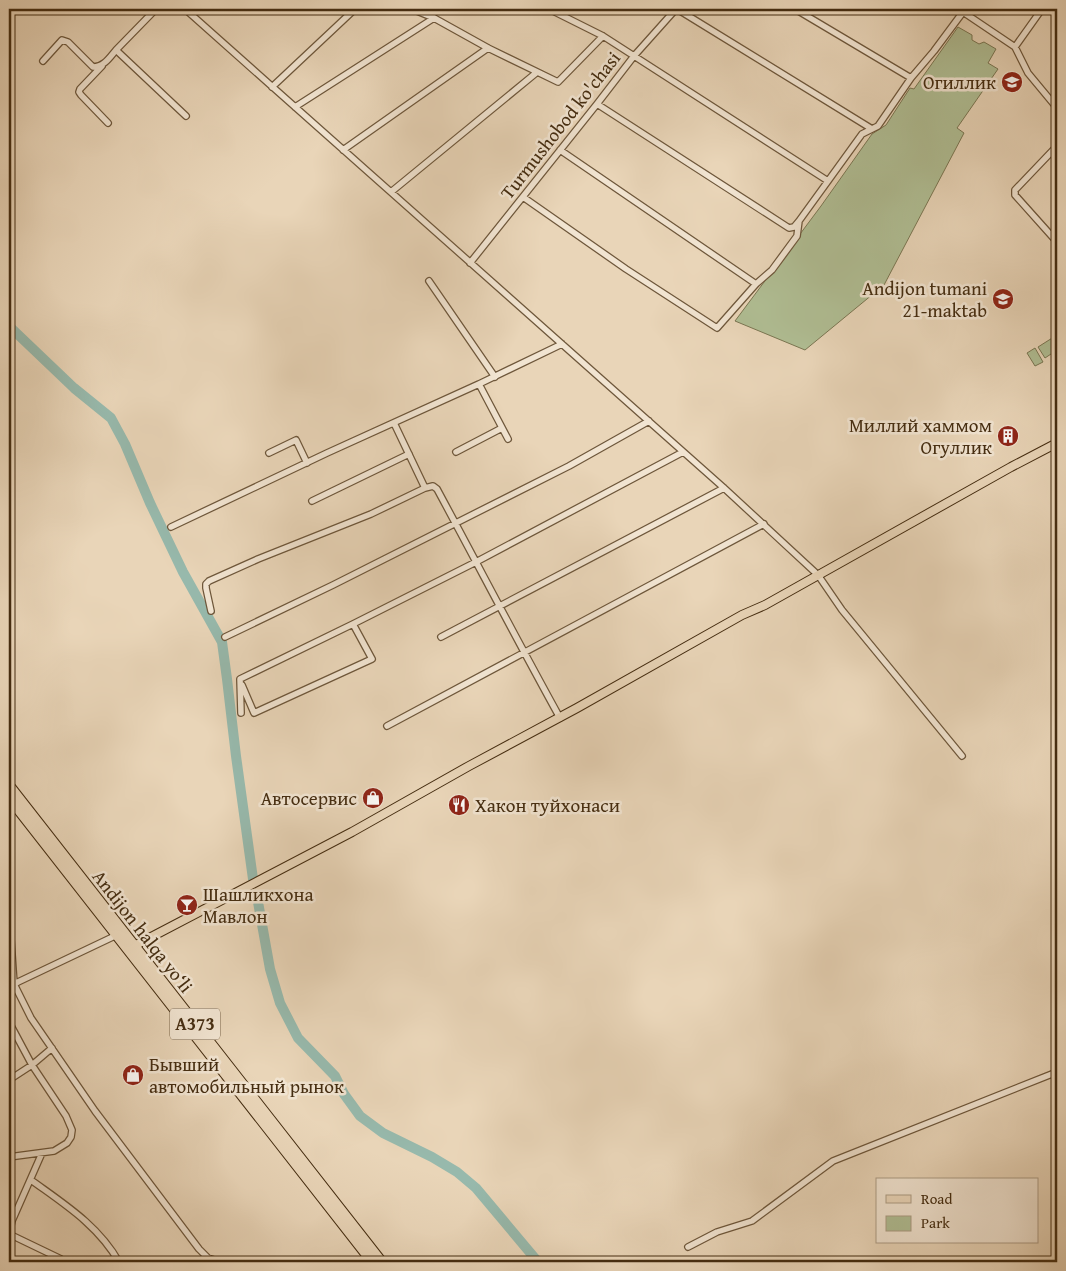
<svg xmlns="http://www.w3.org/2000/svg" width="1066" height="1271" viewBox="0 0 1066 1271" font-family="'Gentium Book Plus',serif">
  <style>
    .green { fill: #b0be94; stroke: #7a7652 }
    .lines { fill: none; stroke-linecap: round; stroke-linejoin: round }
    .river { stroke: #97b9ac; stroke-width: 10 }
    .minor-casing { stroke: #6e573b; stroke-width: 8 }
    .major-casing { stroke: #452d11; stroke-width: 10 }
    .highway-casing { stroke: #452d11; stroke-width: 11 }
    .minor { stroke: #f1e4d1; stroke-width: 5.5 }
    .major { stroke: #e9d5b8; stroke-width: 8 }
    .highway { stroke: #e9d5b8; stroke-width: 9 }
    .labels { text-anchor: middle; stroke-width: 5; stroke-linejoin: round; paint-order: stroke }
    .shield { fill: #f1e4d1; stroke: #79644b; stroke-width: 1 }
    .shield-label { font-size: 18px; font-weight: bold; fill: #452d11 }
    .poi-label { font-size: 19px; fill: #452d11; stroke: #f1e4d1; text-anchor: end }
    .street-label { font-size: 19px; fill: #452d11; stroke: #f1e4d1 }
  </style>
  <rect width="100%" height="100%" fill="#e9d5b8"/>
  <filter id="stains"><feTurbulence type="fractalNoise" baseFrequency=".004" numOctaves="4"/><feColorMatrix values="0 0 0 0 .2 0 0 0 0 .09 0 0 0 0 .02 0 0 0 .5 -.17"/></filter>
  <radialGradient id="worn" r=".72"><stop offset=".6" stop-color="#630" stop-opacity="0"/><stop offset="1" stop-color="#630" stop-opacity=".3"/></radialGradient>
  <path class="green" d="M 958,27 L 972,35 L 972,40 L 979,44 L 984,42 L 996,49 L 988,63 L 998,69 L 957,128 L 964,133 L 884,285 L 805,350 L 735,321 L 821,206 L 872,134 L 886,125 L 910,88 L 914,89 Z
    M 1057,335 L 1057,350 L 1045,358 L 1038,347 Z
    M 1035,348 L 1043,362 L 1035,366 L 1027,353 Z"/>
  <g class="lines">
    <path class="river" d="M 9,326 L 74,388 L 111,418 L 125,444 L 150,503 L 183,572 L 222,642 L 227,679 L 236,756 L 253,879
      M 258,902 L 270,969 L 280,1003 L 298,1038 L 335,1076 L 344,1094 L 360,1116 L 383,1133 L 432,1157 L 457,1172 L 476,1188 L 538,1262"/>
    <g class="minor-casing">
      <path id="minor" d="M 156,9 L 116,50 L 186,116
        M 185,9 L 276,90 L 724,488 L 818,575 L 842,610 L 962,756
        M 412,9 L 434,18 L 488,48 L 558,82 L 603,36
        M 549,9 L 603,36 L 828,181
        M 677,9 L 872,129
        M 795,9 L 911,78
        M 955,9 L 963,12 L 1015,47 L 1028,73 L 1057,108
        M 1015,47 L 1042,9
        M 43,61 L 62,40 L 68,42 L 93,67 C 104,67 110,57 116,50
        M 102,66 L 80,89 L 79,92 L 81,95 L 108,123
        M 272,87 L 355,9
        M 597,104 L 789,228 L 794,227 L 799,221
        M 295,107 L 434,18
        M 1057,146 L 1015,190 L 1015,195 L 1057,242
        M 343,150 L 488,48
        M 560,150 L 756,284
        M 391,192 L 536,73
        M 523,197 L 626,269 L 717,328 L 756,284 L 772,270 L 797,236 L 799,221 L 828,181 L 862,134 L 878,126 L 911,78 L 934,51 L 963,12
        M 470,263 L 597,104 L 634,56 L 676,9
        M 429,281 L 495,377
        M 479,384 L 508,439
        M 394,423 L 425,488
        M 456,452 L 502,428
        M 269,453 L 296,440 L 307,463
        M 312,501 L 409,454
        M 171,527 L 327,453 L 479,384 L 562,344
        M 211,611 L 206,588 L 206,584 L 209,581 L 258,559 L 371,514 L 425,488 L 433,486 L 437,489 C 478,565 518,642 560,718
        M 225,637 L 333,585 L 569,466 L 649,421
        M 441,637 L 724,488
        M 242,685 L 254,713 L 372,659 L 353,624
        M 241,713 L 240,679 L 353,624 L 476,562 L 683,452
        M 387,726 L 764,524
        M 9,922 L 10,925 L 14,984 L 31,1018 L 95,1111 L 199,1249 L 208,1258 L 221,1262
        M 9,987 L 18,982 L 119,934
        M 9,1022 L 32,1065 L 66,1116 L 72,1130 L 71,1137 L 67,1143 L 54,1151 L 9,1157
        M 9,1080 L 32,1065 L 52,1048
        M 42,1153 L 12,1221 L 9,1234 L 61,1259 L 61,1262
        M 31,1180 C 64,1204 98,1225 119,1262
        M 688,1247 L 717,1232 L 752,1221 L 833,1161 L 1057,1072"/>
    </g>
    <g class="major-casing">
      <path id="major" d="M 131,949 L 134,946 L 352,832 L 469,766 L 577,708 L 742,615 L 765,605 L 1011,467 L 1057,443"/>
    </g>
    <g class="highway-casing">
      <path id="highway" d="M 9,785 L 382,1262
        M 9,798 L 372,1262"/>
    </g>
    <use href="#minor" class="minor"/>
    <use href="#major" class="major"/>
    <use href="#highway" class="highway"/>
  </g>
  <defs>
    <g id="school-disc" transform="scale(1.125)"><circle r="9.5" fill="#8f2418" stroke="#f1e4d1"/><path d="M0-5L7-2L0 1L-7-2ZM-4 1L0 2.5L4 1V4Q0 6-4 4Z" fill="#fff"/></g>
    <g id="building-disc" transform="scale(1.125)"><circle r="9.5" fill="#8f2418" stroke="#f1e4d1"/><path d="M-4-6H4V6H1V3H-1V6H-4ZM-2.5-4.3h1.7v1.8h-1.7ZM.8-4.3h1.7v1.8H.8ZM-2.5-1h1.7V.8h-1.7ZM.8-1h1.7V.8H.8Z" fill="#fff"/></g>
    <g id="shop-disc" transform="scale(1.125)"><circle r="9.5" fill="#8f2418" stroke="#f1e4d1"/><path d="M-5-2.5h2.3a2.7 3.5 0 0 1 5.4 0H5L5.5 6h-11ZM-1.5-2.5h3a1.5 2.3 0 0 0-3 0Z" fill="#fff"/></g>
    <g id="restaurant-disc" transform="scale(1.125)"><circle r="9.5" fill="#8f2418" stroke="#f1e4d1"/><path d="M-5-6h1v4h1v-4h1v4h1v-4h1v5L-1.5 .5V6h-2V.5L-5-1ZM5-6V6H3V1.5H1.5Q1.5-4 5-6Z" fill="#fff"/></g>
    <g id="bar-disc" transform="scale(1.125)"><circle r="9.5" fill="#8f2418" stroke="#f1e4d1"/><path d="M-6-5H6L.8 .8V4.5H3.5V6h-7V4.5H-.8V.8Z" fill="#fff"/></g>
  </defs>
  <g fill-rule="evenodd">
    <use href="#school-disc" x="1012" y="82"/>
    <use href="#school-disc" x="1003" y="299"/>
    <use href="#building-disc" x="1008" y="436"/>
    <use href="#shop-disc" x="373" y="798"/>
    <use href="#restaurant-disc" x="459" y="805"/>
    <use href="#bar-disc" x="187" y="905"/>
    <use href="#shop-disc" x="133" y="1075"/>
  </g>
  <g class="labels">
    <rect class="shield" x="170" y="1008.5" width="50" height="31" rx="4"/>
    <g class="shield-label">
      <text x="195" y="1030">A373</text>
    </g>
    <g class="poi-label">
      <text x="996" y="89">Огиллик</text>
      <text x="987" y="295">Andijon tumani<tspan x="987" dy="22">21-maktab</tspan></text>
      <text x="992" y="432">Миллий хаммом<tspan x="992" dy="22">Огуллик</tspan></text>
      <text x="357" y="805">Автосервис</text>
      <text x="475" y="812" text-anchor="start">Хакон туйхонаси</text>
      <text x="203" y="901" text-anchor="start">Шашликхона<tspan x="203" dy="22">Мавлон</tspan></text>
      <text x="149" y="1071" text-anchor="start">Бывший<tspan x="149" dy="22">автомобильный рынок</tspan></text>
    </g>
    <g class="street-label">
      <text transform="translate(560 125) rotate(-52)" y="7">Turmushobod ko'chasi</text>
      <text transform="translate(143 931) rotate(52)" y="7">Andijon halqa yo‘li</text>
    </g>
  </g>
  <rect width="1066" height="1271" fill="none" stroke="#e9d5b8" stroke-width="30"/>
  <rect x="10" y="10" width="1046" height="1251" fill="none" stroke="#452d11" stroke-width="2.5"/>
  <rect x="15" y="15" width="1036" height="1241" fill="none" stroke="#452d11"/>
  <rect x="876" y="1178" width="162" height="65" fill="#f1e4d1" stroke="#ac9b84"/>
  <rect x="886" y="1195" width="25" height="8" fill="#e9d5b8" stroke="#ac9b84"/>
  <text x="921" y="1204" font-size="15" fill="#452d11">Road</text>
  <rect x="886" y="1216" width="25" height="15" fill="#b0be94" stroke="#ac9b84"/>
  <text x="921" y="1228" font-size="15" fill="#452d11">Park</text>
  <rect width="100%" height="100%" filter="url(#stains)"/>
  <rect width="100%" height="100%" fill="url(#worn)"/>
</svg>
